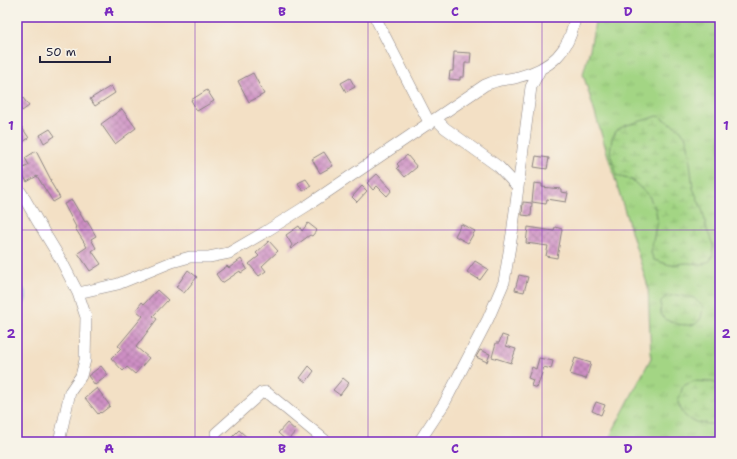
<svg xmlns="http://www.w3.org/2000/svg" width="737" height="459" viewBox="0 0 737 459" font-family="'Shantell Sans',sans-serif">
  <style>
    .grass { fill: url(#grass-tufts); stroke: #627c60 }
    .wetland { fill: url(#wetland-marsh); stroke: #627c60 }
    .water { fill: url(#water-rules); stroke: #4f7096 }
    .building { fill: url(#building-cross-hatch) }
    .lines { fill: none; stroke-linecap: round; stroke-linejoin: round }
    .minor-casing { stroke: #8a8180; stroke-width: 12 }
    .minor { stroke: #fff; stroke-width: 11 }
    .grid { fill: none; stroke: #7b2cbf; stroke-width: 1; stroke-opacity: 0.55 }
    .neatline { fill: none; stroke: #7b2cbf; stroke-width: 1.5 }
    .grid-label { font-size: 13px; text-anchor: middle; font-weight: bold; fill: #7b2cbf }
  </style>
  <defs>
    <pattern id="grass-tufts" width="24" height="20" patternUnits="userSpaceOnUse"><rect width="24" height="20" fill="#a3d584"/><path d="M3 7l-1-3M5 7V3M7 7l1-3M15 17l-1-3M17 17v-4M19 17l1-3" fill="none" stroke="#8cb773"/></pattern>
    <pattern id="wetland-marsh" width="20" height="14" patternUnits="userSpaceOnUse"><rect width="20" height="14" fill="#a3d584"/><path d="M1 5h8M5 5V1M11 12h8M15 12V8" fill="none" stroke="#8cb773"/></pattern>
    <pattern id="water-rules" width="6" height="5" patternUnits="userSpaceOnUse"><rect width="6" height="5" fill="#7cbdf1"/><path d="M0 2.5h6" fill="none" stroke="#6ba2d0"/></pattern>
    <pattern id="building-cross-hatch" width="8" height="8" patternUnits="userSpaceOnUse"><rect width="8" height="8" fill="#ce8fc4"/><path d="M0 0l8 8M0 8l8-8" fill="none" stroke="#a774a0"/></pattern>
  </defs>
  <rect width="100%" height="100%" fill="#f7f3e8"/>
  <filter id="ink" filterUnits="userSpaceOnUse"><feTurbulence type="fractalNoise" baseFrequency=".025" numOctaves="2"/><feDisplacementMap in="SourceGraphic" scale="8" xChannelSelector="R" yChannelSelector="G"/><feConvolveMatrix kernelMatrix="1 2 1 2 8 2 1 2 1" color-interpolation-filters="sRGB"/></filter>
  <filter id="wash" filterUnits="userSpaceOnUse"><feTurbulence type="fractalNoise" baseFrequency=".012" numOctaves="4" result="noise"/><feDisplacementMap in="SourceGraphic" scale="16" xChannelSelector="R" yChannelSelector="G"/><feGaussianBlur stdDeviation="0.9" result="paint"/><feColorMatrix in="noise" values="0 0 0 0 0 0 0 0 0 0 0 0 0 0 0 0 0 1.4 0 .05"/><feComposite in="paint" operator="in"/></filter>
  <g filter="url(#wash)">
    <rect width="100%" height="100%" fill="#f3e0c5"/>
    <path class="grass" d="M 596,17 L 720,17 L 720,442 L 607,442 L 651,358 L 648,287 L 583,74 L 590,49 Z"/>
    <path class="wetland" d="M 658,116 L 680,129 L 685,136 L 688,144 L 693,188 L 703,212 L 707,230 L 713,245 L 713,254 L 710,261 L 702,264 L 686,263 L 670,265 L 654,260 L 651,253 L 657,219 L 656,211 L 649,196 L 632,180 L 617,176 L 610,153 L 612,138 L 617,130 L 624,126 Z
      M 676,295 L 694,298 L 703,307 C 702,312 702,319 698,322 C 692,329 664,323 661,314 C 660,310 661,305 661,301 L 665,297 Z
      M 694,381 L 711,382 L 720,384 L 720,423 C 712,426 692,423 686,417 C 682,413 680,407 678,402 L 683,386 Z"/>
    <path class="water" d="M 17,274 C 24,296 34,292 17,315 Z"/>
    <g id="blocks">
      <path class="building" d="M 454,52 L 471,53 L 470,63 L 465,63 L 464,77 L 460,77 L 460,80 L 449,79 L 450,71 L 453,71 Z
        M 253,73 L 264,94 L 249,102 L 238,81 Z
        M 350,78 L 355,87 L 346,92 L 341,83 Z
        M 111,86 L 115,93 L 95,106 L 90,99 Z
        M 207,90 L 214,101 L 197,111 L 191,100 Z
        M 23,98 L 29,106 L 22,111 L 17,102 Z
        M 122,109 L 136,128 L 115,144 L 101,124 Z
        M 17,120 L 29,138 L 17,146 Z
        M 50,129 L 55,136 L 44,143 L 40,135 Z
        M 36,151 L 51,180 L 50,181 L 60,198 L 53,202 L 37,176 L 27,182 L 20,170 L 29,165 L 25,158 Z
        M 324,152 L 333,166 L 320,173 L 312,159 Z
        M 407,155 L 417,167 L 405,177 L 397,168 L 399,166 L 397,164 Z
        M 536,156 L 549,158 L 547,169 L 534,167 Z
        M 377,174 L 392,190 L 387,196 L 377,186 L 373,190 L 367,183 Z
        M 306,179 L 311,186 L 303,191 L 298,183 Z
        M 534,183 L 542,184 L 542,187 L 561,189 L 561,192 L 568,193 L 566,202 L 547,199 L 546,204 L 532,202 Z
        M 362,186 L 367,191 L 357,202 L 352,197 Z
        M 72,200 L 85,222 L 87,221 L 96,236 L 91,239 L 96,248 L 92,251 L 101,264 L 90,271 L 78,253 L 87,247 L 75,228 L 76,227 L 64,204 Z
        M 523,202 L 532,203 L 531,216 L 522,215 Z
        M 308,223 L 317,230 L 312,236 L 310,235 L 291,249 L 290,248 L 292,245 L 286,235 L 299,226 L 302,231 Z
        M 461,224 L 475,231 L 468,243 L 455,236 Z
        M 528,227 L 554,231 L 555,227 L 562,229 L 557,258 L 546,256 L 548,246 L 526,243 Z
        M 269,241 L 278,251 L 262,266 L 266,271 L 259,276 L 249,264 L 259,256 L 256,253 Z
        M 241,259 L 247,269 L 241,273 L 240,271 L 222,283 L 216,274 L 227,266 L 229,268 Z
        M 475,261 L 488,269 L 480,280 L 467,272 Z
        M 188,270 L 197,277 L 184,293 L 176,287 Z
        M 519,275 L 528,277 L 524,292 L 515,290 Z
        M 157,290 L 168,300 L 153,316 L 157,319 L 136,347 L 149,358 L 135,374 L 127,367 L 123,371 L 111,358 L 121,348 L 118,346 L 143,316 L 136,310 L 142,302 L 144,304 Z
        M 502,335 L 508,337 L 506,346 L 516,349 L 511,363 L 492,357 L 496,343 L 499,343 Z
        M 480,350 L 490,354 L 487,362 L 476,357 Z
        M 539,358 L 553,361 L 551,369 L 544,367 L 537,388 L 531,386 L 533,380 L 528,378 L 532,367 L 536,369 Z
        M 575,358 L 591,363 L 586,379 L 570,374 Z
        M 101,366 L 108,375 L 95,385 L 88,376 Z
        M 309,366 L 314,371 L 306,382 L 300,378 Z
        M 343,378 L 349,383 L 340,395 L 333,390 Z
        M 97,388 L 110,406 L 101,413 L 100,412 L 98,414 L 85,398 Z
        M 596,402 L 605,405 L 601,415 L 592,411 Z
        M 287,423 L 296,431 L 287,441 L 278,433 Z
        M 239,430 L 252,442 L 237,442 L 232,437 Z"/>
    </g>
  </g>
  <g filter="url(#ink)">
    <use href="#blocks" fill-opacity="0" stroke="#8a8180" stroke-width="1"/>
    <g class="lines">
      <g class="minor-casing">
        <path id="minor" d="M 375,17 L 430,124
          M 436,119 L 445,128 L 499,167 L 517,186
          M 17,187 L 22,194 L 38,222 L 61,260 L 78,293 L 86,317 L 85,360 L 81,376 L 70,392 L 59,442
          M 78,293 L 118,284 L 172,262 L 190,257 L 209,257 L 229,253 L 265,232 L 308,205 L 485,85 C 490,83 495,81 500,80 C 506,79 512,79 518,77 C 551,69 570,51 575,17
          M 216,433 L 261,393 L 266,392 L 327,442
          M 419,442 L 444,404 L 488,319 L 504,282 L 512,234 L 531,87 L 540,70"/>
      </g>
      <use href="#minor" class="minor"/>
    </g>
  </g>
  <path class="grid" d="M 195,17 L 195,442M 368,17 L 368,442M 542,17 L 542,442M 17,230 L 720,230"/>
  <rect width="737" height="459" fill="none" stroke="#f7f3e8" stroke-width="44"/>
  <path d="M40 56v6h70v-6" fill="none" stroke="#22223b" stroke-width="2"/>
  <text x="46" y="56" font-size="12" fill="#22223b" stroke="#f7f3e8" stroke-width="3" paint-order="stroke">50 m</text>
  <rect x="22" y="22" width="693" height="415" class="neatline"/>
  <g class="grid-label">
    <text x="109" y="16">A</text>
    <text x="282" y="16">B</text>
    <text x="455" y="16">C</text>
    <text x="628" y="16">D</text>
    <text x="11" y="130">1</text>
    <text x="726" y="130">1</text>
    <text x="11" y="338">2</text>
    <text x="726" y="338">2</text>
    <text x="109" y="453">A</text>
    <text x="282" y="453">B</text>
    <text x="455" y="453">C</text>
    <text x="628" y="453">D</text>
  </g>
</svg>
